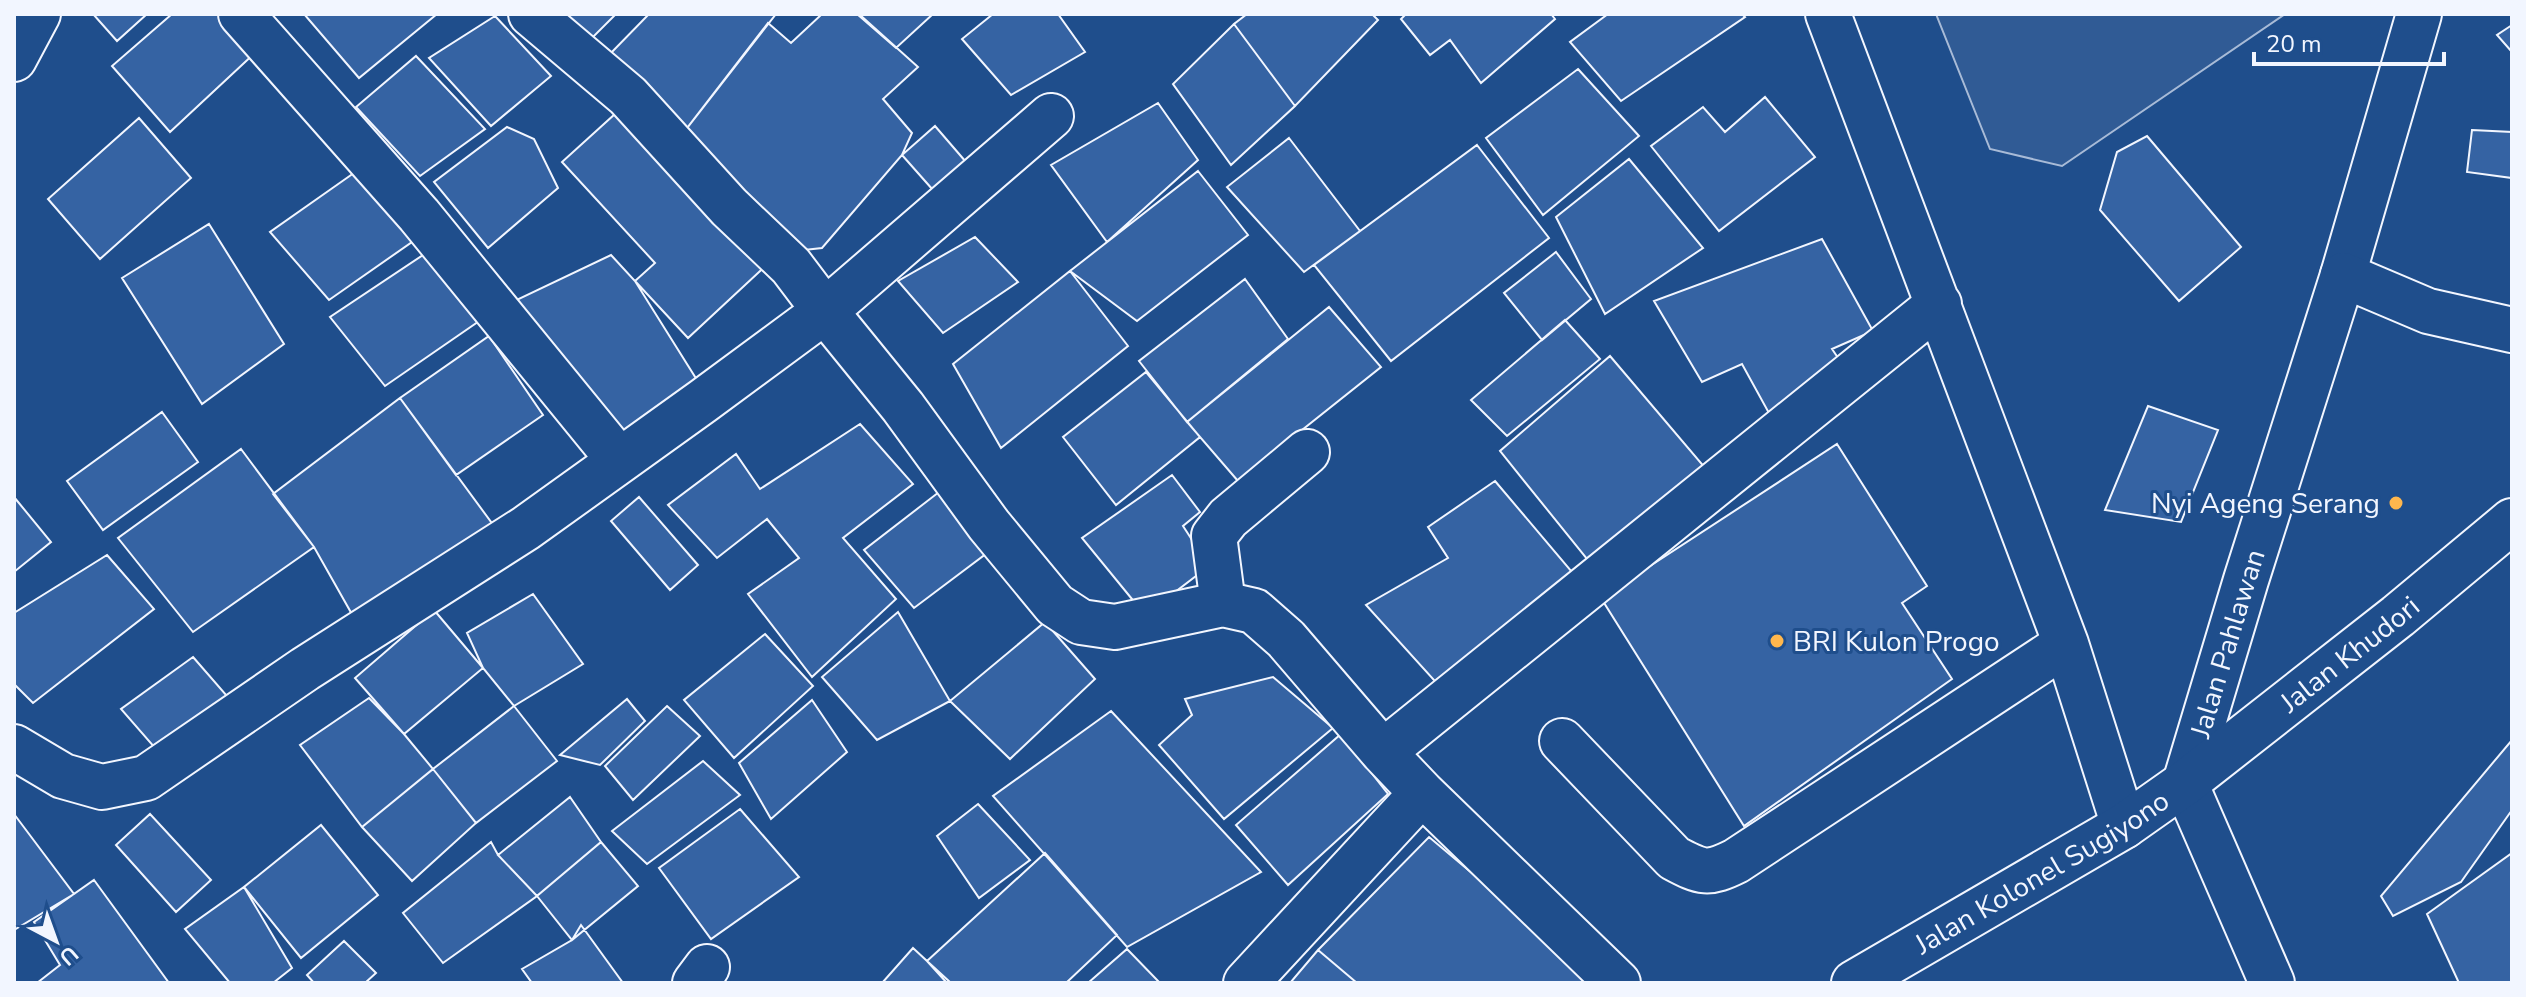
<svg xmlns="http://www.w3.org/2000/svg" width="2526" height="997" viewBox="0 0 2526 997" font-family="'Nunito Sans',sans-serif">
  <style>
    .built { fill: #305b95; stroke: #a8bbd7; stroke-width: 2 }
    .building { fill: #3563a3; stroke: #f2f6ff; stroke-width: 2 }
    .lines { fill: none; stroke-linecap: round; stroke-linejoin: round }
    .minor-casing { stroke: #f2f6ff; stroke-width: 48 }
    .major-casing { stroke: #f2f6ff; stroke-width: 48 }
    .highway-casing { stroke: #f2f6ff; stroke-width: 48 }
    .minor { stroke: #1f4e8c; stroke-width: 44 }
    .major { stroke: #1f4e8c; stroke-width: 44 }
    .highway { stroke: #1f4e8c; stroke-width: 44 }
    .poi-dot { fill: #ffb74d; stroke: #1f4e8c; stroke-width: 3 }
    .labels { text-anchor: middle; stroke-width: 6; stroke-linejoin: round; paint-order: stroke }
    .poi-label { font-size: 28px; fill: #f2f6ff; stroke: #1f4e8c; text-anchor: end }
    .street-label { font-size: 28px; fill: #f2f6ff; stroke: #1f4e8c }
  </style>
  <rect width="100%" height="100%" fill="#1f4e8c"/>
  <path class="built" d="M 1936,14 L 2285,14 L 2062,166 L 1990,149 Z"/>
  <path class="building" d="M 93,14 L 147,14 L 117,41 Z
    M 172,14 L 222,14 L 257,51 L 170,132 L 112,66 Z
    M 304,14 L 437,14 L 359,78 Z
    M 562,14 L 616,14 L 592,38 Z
    M 649,14 L 776,14 L 684,132 L 607,57 Z
    M 822,14 L 859,14 L 918,67 L 883,99 L 912,133 L 902,155 L 822,248 L 786,252 L 684,132 L 768,23 L 791,43 Z
    M 857,14 L 933,14 L 896,48 Z
    M 993,14 L 1058,14 L 1085,52 L 1011,95 L 962,39 Z
    M 1247,14 L 1372,14 L 1378,20 L 1295,106 L 1234,24 Z
    M 1406,14 L 1551,14 L 1555,19 L 1481,83 L 1450,40 L 1430,55 L 1401,19 Z
    M 1608,14 L 1742,14 L 1745,17 L 1621,101 L 1570,42 Z
    M 495,16 L 551,76 L 491,126 L 429,58 Z
    M 1234,24 L 1295,106 L 1231,165 L 1173,84 Z
    M 2512,25 L 2512,52 L 2497,35 Z
    M 416,56 L 485,129 L 420,176 L 356,107 Z
    M 1578,69 L 1639,136 L 1543,215 L 1486,138 Z
    M 1765,97 L 1815,157 L 1719,231 L 1651,146 L 1703,107 L 1725,132 Z
    M 1158,103 L 1198,160 L 1107,242 L 1051,165 Z
    M 626,104 L 772,260 L 688,338 L 635,281 L 655,263 L 562,162 Z
    M 139,118 L 191,178 L 100,259 L 48,199 Z
    M 935,126 L 966,162 L 933,190 L 902,155 Z
    M 507,127 L 534,139 L 558,188 L 488,248 L 434,182 Z
    M 2472,130 L 2512,132 L 2512,178 L 2467,172 Z
    M 2147,136 L 2241,247 L 2179,301 L 2100,210 L 2117,152 Z
    M 1289,138 L 1360,231 L 1304,272 L 1227,187 Z
    M 1477,145 L 1549,238 L 1391,361 L 1314,265 Z
    M 1629,159 L 1703,248 L 1605,314 L 1556,217 Z
    M 361,168 L 422,235 L 329,300 L 270,232 Z
    M 1198,171 L 1248,235 L 1137,321 L 1070,271 Z
    M 209,224 L 284,344 L 202,404 L 122,278 Z
    M 975,237 L 1018,282 L 943,333 L 898,281 Z
    M 1822,239 L 1873,331 L 1832,349 L 1849,374 L 1770,415 L 1742,364 L 1702,382 L 1654,301 Z
    M 435,247 L 485,317 L 385,386 L 330,317 Z
    M 1556,252 L 1591,299 L 1542,340 L 1504,293 Z
    M 611,255 L 635,281 L 702,388 L 614,447 L 508,304 Z
    M 1070,271 L 1128,346 L 1001,448 L 953,364 Z
    M 1245,279 L 1288,339 L 1187,422 L 1139,361 Z
    M 1329,307 L 1381,367 L 1238,481 L 1187,422 Z
    M 1565,320 L 1600,359 L 1507,436 L 1471,400 Z
    M 489,336 L 543,415 L 456,475 L 400,398 Z
    M 1610,356 L 1712,476 L 1591,564 L 1500,451 Z
    M 1146,372 L 1200,437 L 1116,505 L 1063,437 Z
    M 400,398 L 494,526 L 353,616 L 314,547 L 273,494 Z
    M 2148,406 L 2218,430 L 2181,522 L 2105,510 Z
    M 162,412 L 198,462 L 103,530 L 67,481 Z
    M 860,424 L 913,484 L 843,538 L 896,599 L 812,677 L 748,594 L 799,558 L 767,519 L 717,558 L 668,505 L 736,454 L 760,489 Z
    M 1837,444 L 1927,586 L 1902,603 L 1952,679 L 1744,826 L 1601,598 Z
    M 241,449 L 314,547 L 193,632 L 118,538 Z
    M 1172,475 L 1200,512 L 1183,526 L 1209,566 L 1145,615 L 1082,538 Z
    M 1495,481 L 1583,585 L 1442,689 L 1366,605 L 1448,558 L 1428,527 Z
    M 939,492 L 991,550 L 914,608 L 864,550 Z
    M 14,497 L 51,542 L 14,572 Z
    M 639,497 L 698,565 L 670,590 L 611,521 Z
    M 107,555 L 154,609 L 33,703 L 14,684 L 14,613 Z
    M 533,594 L 583,664 L 514,706 L 483,668 L 467,633 Z
    M 434,610 L 483,668 L 404,734 L 355,678 Z
    M 898,612 L 950,701 L 877,740 L 822,677 Z
    M 1045,622 L 1095,679 L 1010,759 L 950,701 Z
    M 765,634 L 813,686 L 734,758 L 684,700 Z
    M 193,657 L 227,696 L 155,748 L 121,709 Z
    M 1273,677 L 1333,728 L 1224,819 L 1159,745 L 1192,715 L 1185,699 Z
    M 369,698 L 404,734 L 433,769 L 362,827 L 300,745 Z
    M 627,699 L 645,721 L 600,765 L 560,755 Z
    M 812,700 L 847,752 L 771,819 L 739,763 Z
    M 514,706 L 557,761 L 476,823 L 433,769 Z
    M 667,706 L 700,736 L 633,800 L 605,766 Z
    M 1111,711 L 1261,872 L 1127,947 L 993,796 Z
    M 1341,734 L 1388,794 L 1288,885 L 1236,825 Z
    M 2512,740 L 2512,810 L 2461,882 L 2393,916 L 2381,896 Z
    M 703,761 L 740,795 L 647,864 L 612,831 Z
    M 433,769 L 476,823 L 412,881 L 362,827 Z
    M 570,797 L 601,842 L 537,896 L 498,855 Z
    M 978,804 L 1030,860 L 979,898 L 937,836 Z
    M 740,809 L 799,877 L 711,939 L 659,868 Z
    M 14,814 L 74,894 L 14,930 Z
    M 150,814 L 211,880 L 176,912 L 116,845 Z
    M 321,825 L 378,895 L 301,958 L 244,887 Z
    M 1429,837 L 1597,978 L 1591,983 L 1357,983 L 1318,950 Z
    M 491,842 L 498,855 L 537,896 L 443,963 L 403,913 Z
    M 601,842 L 638,886 L 572,940 L 537,896 Z
    M 1045,853 L 1117,935 L 1066,983 L 951,983 L 927,961 Z
    M 2512,853 L 2512,983 L 2459,983 L 2427,914 Z
    M 94,880 L 169,983 L 37,983 L 60,965 L 34,922 Z
    M 244,887 L 292,968 L 273,983 L 230,983 L 185,929 Z
    M 581,925 L 623,983 L 532,983 L 522,969 L 572,940 Z
    M 344,941 L 376,973 L 365,983 L 314,983 L 307,975 Z
    M 913,948 L 927,961 L 947,983 L 882,983 Z
    M 1127,949 L 1160,983 L 1088,983 Z
    M 1318,950 L 1357,983 L 1290,983 Z"/>
  <g class="lines">
    <g class="minor-casing">
      <path id="minor" d="M 241,14 L 419,215 L 619,460
        M 531,14 L 628,96 L 729,207 L 791,266 L 825,311 L 1051,116
        M 1828,14 L 2066,644 L 2124,826
        M 14,59 L 38,14
        M 1223,604 L 1214,536 L 1228,518 L 1307,452
        M 1562,741 L 1674,858 C 1702,873 1708,875 1736,861 L 2066,644
        M 14,747 L 63,776 L 102,787 L 146,778 L 305,669 L 526,528 L 703,401 L 825,311 L 903,407 L 989,525 L 1055,605 L 1081,622 L 1115,627 L 1223,604 L 1254,611 L 1286,639 L 1383,752 L 1422,793 L 1618,983
        M 1383,752 L 1939,304
        M 695,983 L 707,967
        M 1246,983 L 1422,793"/>
    </g>
    <g class="major-casing">
      <path id="major" d="M 2343,275 L 2419,14
        M 2185,783 L 2272,983"/>
    </g>
    <g class="highway-casing">
      <g id="highway">
        <path id="s1" d="M 2185,783 L 2246,580 L 2343,275 L 2428,311 L 2512,330"/>
        <path id="s2" d="M 1854,983 L 2124,826 L 2185,783 L 2398,616 L 2512,521"/>
      </g>
    </g>
    <use href="#minor" class="minor"/>
    <use href="#major" class="major"/>
    <use href="#highway" class="highway"/>
  </g>
  <g class="poi-dot">
    <circle cx="2396" cy="503" r="8"/>
    <circle cx="1777" cy="641" r="8"/>
  </g>
  <g class="labels">
    <g class="poi-label">
      <text x="2380" y="513">Nyi Ageng Serang</text>
      <text x="1793" y="651" text-anchor="start">BRI Kulon Progo</text>
    </g>
    <g class="street-label">
      <text dy="10" stroke="none"><textPath href="#s1" startOffset="146">Jalan Pahlawan</textPath></text>
      <text dy="10" stroke="none"><textPath href="#s2" startOffset="596">Jalan Khudori</textPath></text>
      <text dy="10" stroke="none"><textPath href="#s2" startOffset="218">Jalan Kolonel Sugiyono</textPath></text>
    </g>
  </g>
  <rect width="2526" height="997" fill="none" stroke="#f2f6ff" stroke-width="32"/>
  <g transform="translate(56 941) rotate(139)" stroke="#1f4e8c" stroke-width="6" paint-order="stroke">
  <path d="M0-6L14 30L0 20L-14 30Z" fill="#f2f6ff"/>
  <text y="-12" font-size="22" font-weight="bold" text-anchor="middle" fill="#f2f6ff">U</text>
  </g>
  <path d="M2254 52v12h190v-12" fill="none" stroke="#f2f6ff" stroke-width="4"/>
  <text x="2266" y="52" font-size="24" fill="#f2f6ff" stroke="#1f4e8c" stroke-width="6" paint-order="stroke">20 m</text>
</svg>
